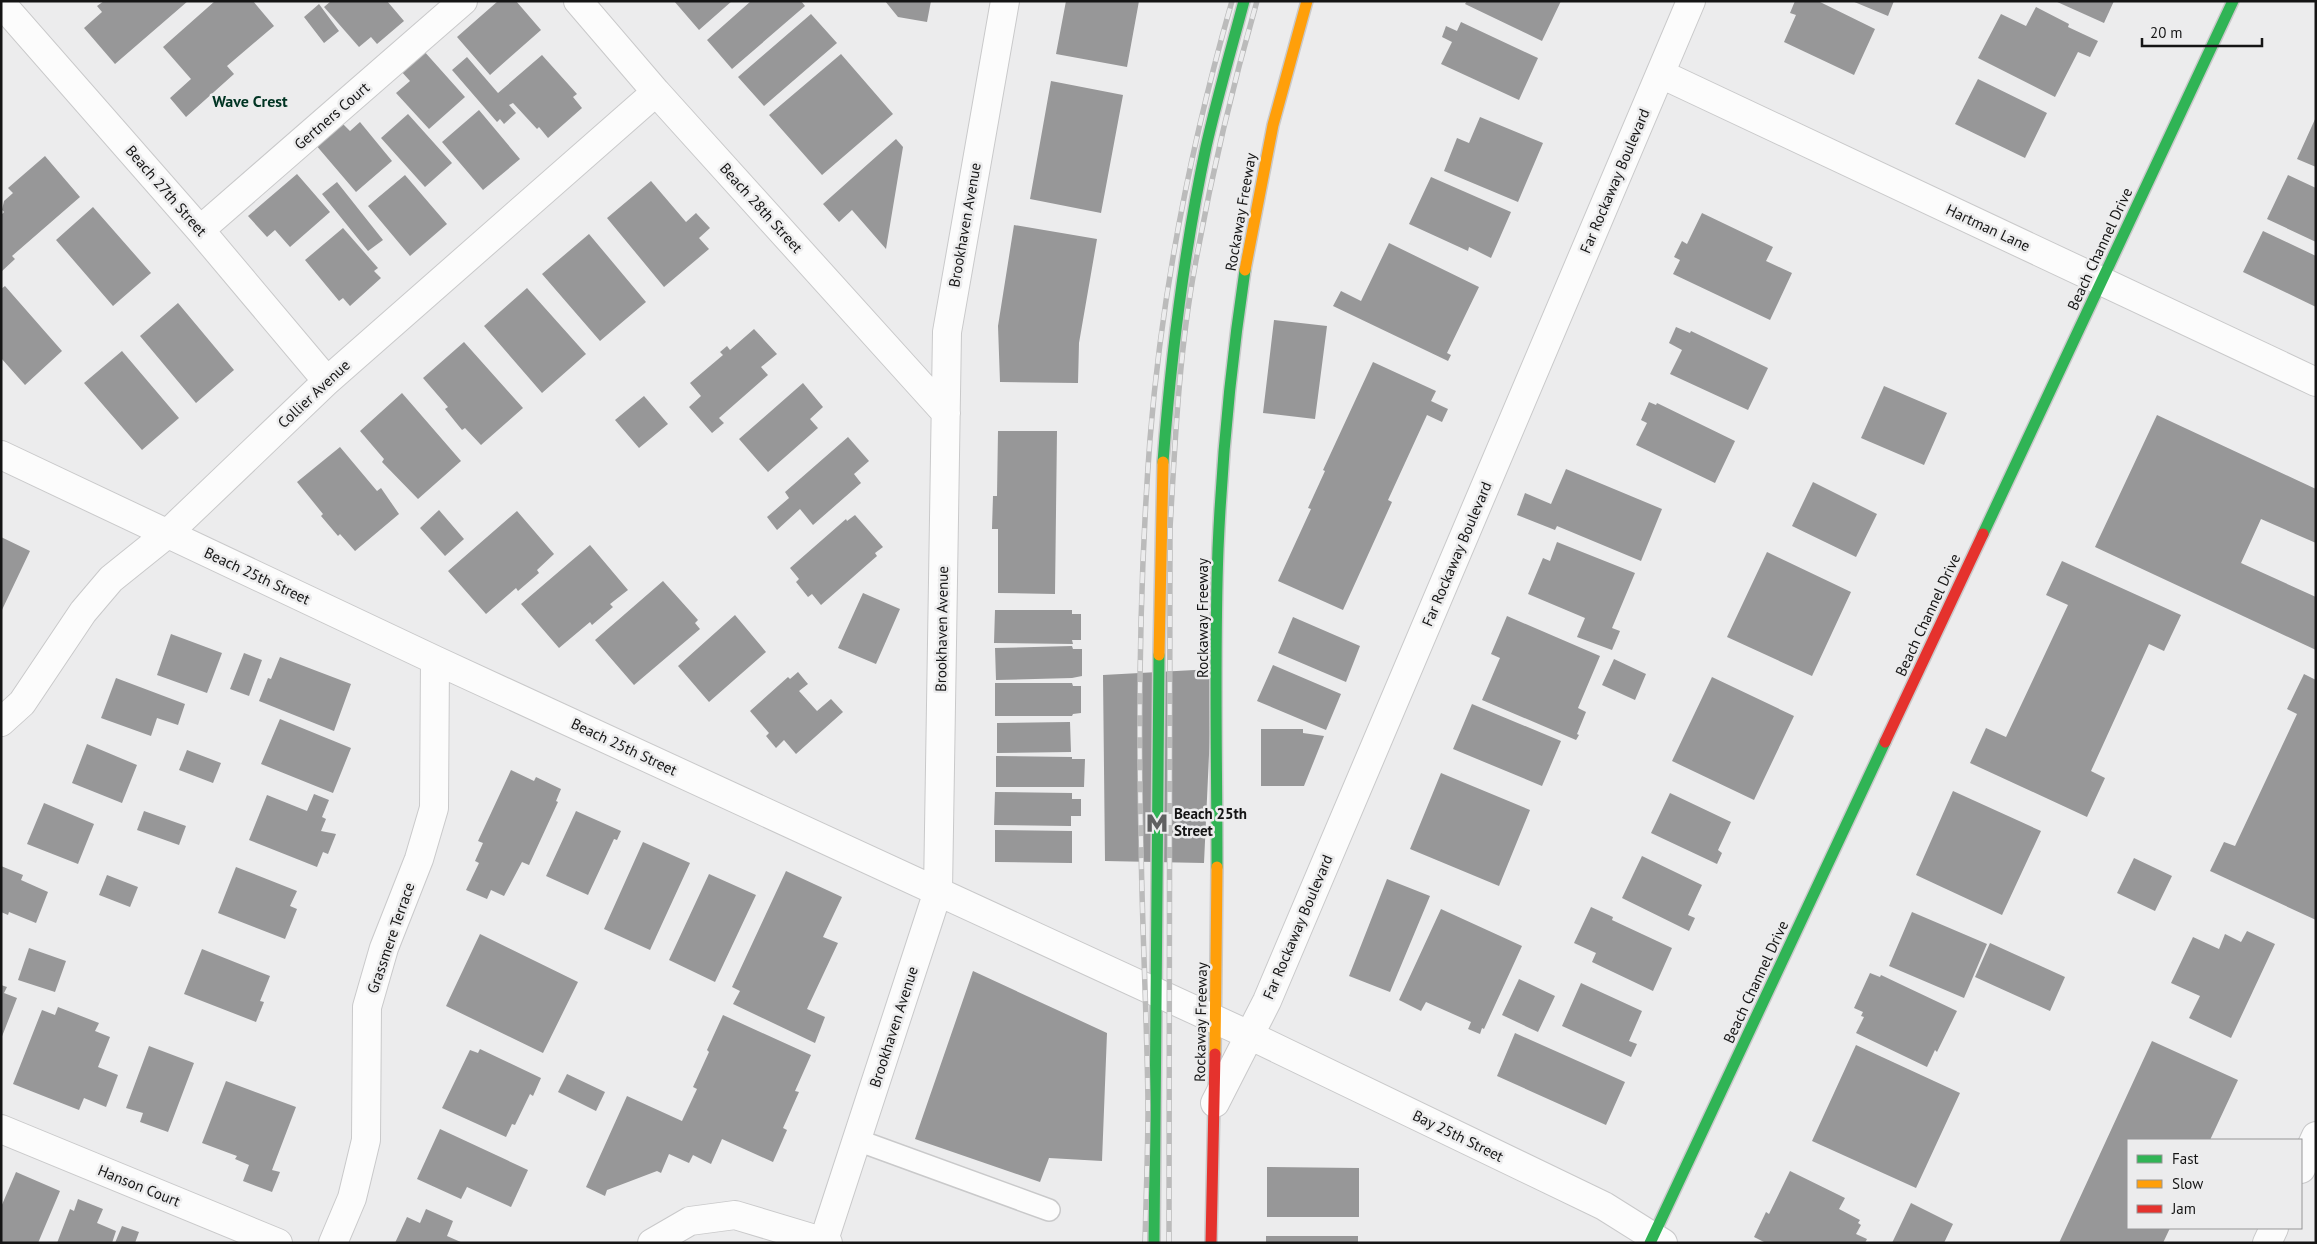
<svg xmlns="http://www.w3.org/2000/svg" width="2317" height="1244" viewBox="0 0 2317 1244" font-family="'PT Sans',sans-serif">
  <style>
    .building { fill: #979798 }
    .lines { fill: none; stroke-linecap: round; stroke-linejoin: round }
    .lane-casing { stroke: #c9c9ca; stroke-width: 24 }
    .street-casing { stroke: #c9c9ca; stroke-width: 30 }
    .fast-casing { stroke: #c9c9ca; stroke-width: 14 }
    .slow-casing { stroke: #c9c9ca; stroke-width: 14 }
    .jam-casing { stroke: #c9c9ca; stroke-width: 14 }
    .lane { stroke: #fcfcfc; stroke-width: 21 }
    .street { stroke: #fcfcfc; stroke-width: 28 }
    .fast { stroke: #30b455; stroke-width: 11 }
    .slow { stroke: #ff9f0a; stroke-width: 11 }
    .jam { stroke: #e5322d; stroke-width: 11 }
    .rail-casing { stroke: #bbb; stroke-width: 5.5 }
    .rail { stroke: #ececed; stroke-width: 4; stroke-dasharray: 11; stroke-linecap: butt }
    .labels { text-anchor: middle; stroke-width: 5; stroke-linejoin: round; paint-order: stroke }
    .street-label { font-size: 15px; fill: #151515; stroke: #ececed }
    .poi-label { font-size: 15px; font-weight: bold; fill: #151515; stroke: #ececed; text-anchor: start }
    .neighbourhood-label { font-size: 16px; font-weight: bold; fill: #003423; stroke: #ececed }
  </style>
  <rect width="100%" height="100%" fill="#ececed"/>
  <path class="building" d="M 104,1 L 188,1 L 115,64 L 84,28 L 102,12 L 97,6 Z
    M 215,1 L 253,1 L 274,26 L 227,66 L 234,74 L 186,117 L 170,98 L 191,79 L 163,47 Z
    M 331,1 L 387,1 L 404,21 L 377,44 L 371,37 L 359,47 L 324,7 Z
    M 498,1 L 516,1 L 541,30 L 490,75 L 457,37 Z
    M 674,1 L 732,1 L 699,30 Z
    M 751,1 L 801,1 L 805,6 L 732,69 L 707,40 Z
    M 885,1 L 931,1 L 927,22 L 898,17 Z
    M 1066,1 L 1139,1 L 1127,67 L 1056,54 Z
    M 1467,1 L 1561,1 L 1542,41 L 1465,4 Z
    M 1795,1 L 1818,1 L 1875,29 L 1854,75 L 1784,42 L 1796,15 L 1790,13 Z
    M 1852,1 L 1894,1 L 1888,16 Z
    M 2055,1 L 2114,1 L 2104,23 Z
    M 319,4 L 339,31 L 324,43 L 304,17 Z
    M 2036,7 L 2069,24 L 2068,27 L 2098,41 L 2090,57 L 2078,52 L 2055,97 L 1978,58 L 2001,14 L 2026,26 Z
    M 811,14 L 837,43 L 764,106 L 738,77 Z
    M 1461,22 L 1538,58 L 1519,100 L 1441,64 L 1452,42 L 1442,37 L 1446,26 L 1457,31 Z
    M 423,50 L 465,97 L 429,129 L 396,93 L 410,81 L 400,70 Z
    M 841,54 L 893,114 L 822,175 L 769,115 Z
    M 542,55 L 577,94 L 573,97 L 582,108 L 548,138 L 539,127 L 537,129 L 513,103 L 509,105 L 516,113 L 504,124 L 500,119 L 497,122 L 452,70 L 467,57 L 498,93 Z
    M 1978,79 L 2047,113 L 2025,158 L 1955,124 Z
    M 1051,81 L 1123,95 L 1101,213 L 1030,199 Z
    M 479,110 L 520,159 L 483,190 L 442,142 Z
    M 408,114 L 452,163 L 425,187 L 381,138 Z
    M 1480,117 L 1543,143 L 1518,202 L 1444,171 L 1457,138 L 1469,143 Z
    M 2316,117 L 2316,167 L 2297,159 Z
    M 341,122 L 350,131 L 360,122 L 392,161 L 356,192 L 315,144 Z
    M 896,139 L 903,147 L 886,249 L 852,210 L 839,222 L 823,204 Z
    M 45,156 L 80,197 L 12,256 L 15,259 L 1,272 L 1,215 L 4,212 L 2,210 L 4,201 L 13,193 L 8,188 Z
    M 297,174 L 330,212 L 290,247 L 275,230 L 267,237 L 248,216 Z
    M 405,175 L 447,224 L 410,256 L 368,206 Z
    M 2288,175 L 2316,188 L 2316,242 L 2267,219 Z
    M 1431,177 L 1511,212 L 1491,258 L 1469,247 L 1468,251 L 1409,224 Z
    M 651,181 L 686,222 L 696,213 L 710,228 L 699,238 L 709,249 L 664,287 L 607,218 Z
    M 337,182 L 383,240 L 368,251 L 322,194 Z
    M 93,207 L 151,273 L 113,306 L 56,240 Z
    M 1702,213 L 1773,247 L 1766,261 L 1792,273 L 1770,320 L 1673,274 L 1680,260 L 1674,257 L 1682,241 L 1687,244 Z
    M 1014,225 L 1097,239 L 1079,343 L 1078,383 L 1000,382 L 998,326 Z
    M 343,228 L 378,268 L 374,271 L 381,278 L 350,306 L 343,298 L 339,301 L 305,260 Z
    M 2263,231 L 2316,256 L 2316,307 L 2243,272 Z
    M 589,234 L 646,302 L 600,341 L 542,274 Z
    M 1389,243 L 1479,287 L 1447,353 L 1451,355 L 1448,361 L 1333,306 L 1341,291 L 1361,301 Z
    M 5,286 L 62,351 L 25,385 L 1,358 L 1,289 Z
    M 527,288 L 586,354 L 542,393 L 484,326 Z
    M 178,303 L 234,370 L 196,403 L 140,336 Z
    M 1274,320 L 1327,326 L 1315,419 L 1263,413 Z
    M 1676,327 L 1690,333 L 1691,331 L 1768,368 L 1748,410 L 1670,374 L 1682,350 L 1669,343 Z
    M 754,329 L 777,354 L 761,367 L 768,375 L 719,418 L 724,423 L 712,433 L 689,407 L 701,396 L 690,383 L 723,355 L 720,352 L 727,346 L 730,350 Z
    M 464,342 L 523,408 L 481,445 L 465,428 L 462,430 L 445,409 L 448,407 L 423,378 Z
    M 122,351 L 179,418 L 142,450 L 84,383 Z
    M 1373,362 L 1436,391 L 1431,401 L 1448,409 L 1442,422 L 1427,415 L 1388,500 L 1392,502 L 1343,610 L 1278,581 L 1311,509 L 1308,508 L 1325,471 L 1323,470 Z
    M 803,383 L 823,407 L 810,419 L 818,428 L 768,472 L 739,439 Z
    M 1884,386 L 1947,413 L 1924,465 L 1861,438 Z
    M 402,393 L 461,461 L 418,499 L 382,462 L 384,459 L 360,431 Z
    M 644,396 L 668,424 L 639,448 L 615,420 Z
    M 1649,402 L 1656,405 L 1657,403 L 1735,441 L 1715,483 L 1636,445 L 1647,423 L 1641,420 Z
    M 2157,415 L 2316,489 L 2316,543 L 2261,519 L 2241,563 L 2316,597 L 2316,650 L 2095,547 Z
    M 998,431 L 1057,431 L 1055,594 L 998,593 L 998,529 L 992,529 L 993,496 L 997,496 Z
    M 848,437 L 869,461 L 854,474 L 861,483 L 813,525 L 800,509 L 777,530 L 767,517 L 789,498 L 785,492 Z
    M 340,447 L 377,491 L 381,488 L 399,514 L 355,551 L 340,534 L 338,536 L 321,516 L 323,514 L 297,482 Z
    M 1566,469 L 1662,509 L 1641,561 L 1557,526 L 1555,530 L 1517,515 L 1525,493 L 1551,504 Z
    M 1813,482 L 1877,514 L 1856,557 L 1792,526 Z
    M 439,510 L 464,539 L 445,556 L 420,528 Z
    M 517,511 L 554,554 L 537,570 L 539,573 L 518,591 L 516,588 L 486,614 L 448,571 Z
    M 855,515 L 883,547 L 875,553 L 877,556 L 821,605 L 812,594 L 808,597 L 796,582 L 799,579 L 790,568 L 846,519 L 847,521 Z
    M 1,537 L 30,551 L 1,612 Z
    M 1557,542 L 1635,573 L 1612,628 L 1620,631 L 1612,650 L 1577,637 L 1585,618 L 1528,594 L 1543,558 L 1550,561 Z
    M 590,545 L 628,590 L 610,604 L 613,607 L 592,625 L 590,622 L 559,648 L 521,604 Z
    M 1767,552 L 1851,592 L 1812,676 L 1727,637 Z
    M 2062,561 L 2181,615 L 2164,651 L 2149,644 L 2091,771 L 2105,778 L 2087,817 L 1970,763 L 1986,728 L 2006,737 L 2068,605 L 2046,595 Z
    M 663,581 L 698,620 L 695,623 L 700,629 L 634,685 L 595,640 Z
    M 863,593 L 900,609 L 876,664 L 838,648 Z
    M 995,610 L 1072,610 L 1072,614 L 1081,614 L 1081,640 L 1072,640 L 1073,644 L 994,643 Z
    M 735,615 L 766,652 L 709,702 L 678,666 Z
    M 1507,616 L 1600,656 L 1578,708 L 1586,712 L 1577,734 L 1579,735 L 1576,740 L 1482,700 L 1500,658 L 1491,654 Z
    M 1293,617 L 1360,646 L 1346,682 L 1278,653 Z
    M 171,634 L 222,653 L 207,693 L 157,675 Z
    M 1072,646 L 1073,649 L 1082,649 L 1082,676 L 1072,678 L 996,680 L 995,648 Z
    M 244,653 L 262,660 L 249,696 L 230,689 Z
    M 280,657 L 351,684 L 334,731 L 259,701 L 268,678 L 271,679 Z
    M 1614,659 L 1646,674 L 1635,700 L 1602,685 Z
    M 1273,665 L 1341,694 L 1326,730 L 1257,701 Z
    M 1213,669 L 1204,863 L 1105,861 L 1103,675 Z
    M 798,672 L 808,684 L 799,691 L 817,711 L 831,699 L 843,712 L 796,754 L 784,740 L 776,748 L 766,736 L 769,733 L 750,711 L 788,677 L 790,679 Z
    M 2304,674 L 2316,680 L 2316,920 L 2210,871 L 2224,842 L 2235,846 L 2297,714 L 2287,709 Z
    M 1712,677 L 1794,716 L 1754,800 L 1672,761 Z
    M 116,678 L 185,704 L 178,725 L 157,718 L 151,736 L 101,718 Z
    M 995,683 L 1072,683 L 1073,686 L 1081,686 L 1081,713 L 1073,714 L 1072,716 L 995,716 Z
    M 1472,704 L 1561,741 L 1542,786 L 1453,749 Z
    M 280,719 L 351,748 L 333,793 L 261,764 Z
    M 1070,722 L 1071,752 L 997,753 L 997,723 Z
    M 1261,729 L 1303,729 L 1303,733 L 1324,736 L 1304,786 L 1261,786 Z
    M 87,744 L 137,765 L 122,803 L 72,783 Z
    M 187,750 L 221,763 L 213,783 L 179,770 Z
    M 996,756 L 1072,757 L 1072,759 L 1085,759 L 1084,787 L 996,787 Z
    M 511,770 L 534,781 L 536,777 L 561,789 L 556,801 L 558,802 L 529,865 L 522,862 L 504,896 L 491,890 L 487,899 L 466,890 L 479,863 L 475,861 L 483,843 L 478,841 Z
    M 1441,773 L 1530,810 L 1499,886 L 1410,849 Z
    M 1953,791 L 2041,831 L 2002,915 L 1916,875 Z
    M 995,792 L 1072,793 L 1072,799 L 1081,799 L 1081,816 L 1071,816 L 1071,826 L 994,825 Z
    M 1670,793 L 1731,822 L 1718,850 L 1722,853 L 1717,864 L 1651,833 Z
    M 314,794 L 329,800 L 322,817 L 326,819 L 321,831 L 336,834 L 328,854 L 323,852 L 317,867 L 249,840 L 267,795 L 307,811 Z
    M 44,803 L 94,824 L 78,864 L 27,844 Z
    M 144,811 L 186,826 L 179,845 L 137,830 Z
    M 576,811 L 621,831 L 617,840 L 614,839 L 588,895 L 546,876 Z
    M 995,830 L 1072,831 L 1072,863 L 995,862 Z
    M 643,842 L 690,863 L 650,950 L 604,929 Z
    M 1642,856 L 1702,885 L 1688,915 L 1695,918 L 1689,931 L 1622,898 Z
    M 2134,858 L 2172,876 L 2155,911 L 2117,893 Z
    M 1,866 L 23,875 L 21,880 L 48,892 L 36,923 L 9,912 L 8,915 L 1,912 Z
    M 236,867 L 297,891 L 290,906 L 297,909 L 285,939 L 218,913 Z
    M 786,871 L 842,897 L 823,937 L 838,943 L 807,1009 L 825,1017 L 815,1043 L 733,1004 L 740,991 L 732,987 Z
    M 709,874 L 756,895 L 715,982 L 669,960 Z
    M 107,875 L 138,887 L 130,907 L 99,895 Z
    M 1387,879 L 1430,896 L 1390,992 L 1349,976 Z
    M 1591,907 L 1613,917 L 1612,920 L 1672,948 L 1653,991 L 1592,962 L 1596,953 L 1574,943 Z
    M 1441,909 L 1522,946 L 1484,1029 L 1482,1028 L 1480,1034 L 1468,1029 L 1471,1022 L 1426,1002 L 1421,1011 L 1399,1000 Z
    M 1912,912 L 1987,944 L 1964,998 L 1889,966 Z
    M 2247,931 L 2275,944 L 2231,1038 L 2189,1018 L 2200,996 L 2171,983 L 2193,937 L 2219,949 L 2225,934 L 2241,942 Z
    M 480,934 L 578,982 L 543,1053 L 446,1006 Z
    M 1990,943 L 2065,977 L 2050,1011 L 1975,977 Z
    M 29,948 L 66,961 L 55,992 L 18,980 Z
    M 202,949 L 270,976 L 260,1001 L 264,1002 L 256,1022 L 184,994 Z
    M 973,971 L 1107,1033 L 1102,1161 L 1049,1158 L 1040,1182 L 915,1139 Z
    M 1870,973 L 1880,977 L 1881,975 L 1957,1011 L 1937,1052 L 1935,1050 L 1927,1067 L 1856,1033 L 1864,1017 L 1861,1016 L 1863,1012 L 1854,1008 Z
    M 1519,979 L 1555,996 L 1538,1032 L 1502,1015 Z
    M 1581,983 L 1642,1011 L 1629,1041 L 1637,1044 L 1631,1057 L 1562,1026 Z
    M 1,985 L 7,987 L 4,993 L 17,998 L 1,1039 Z
    M 58,1007 L 99,1023 L 95,1031 L 110,1037 L 98,1067 L 118,1075 L 106,1107 L 84,1098 L 79,1110 L 13,1084 L 42,1010 L 55,1015 Z
    M 723,1015 L 811,1055 L 795,1091 L 799,1092 L 783,1128 L 787,1130 L 773,1162 L 722,1139 L 711,1164 L 693,1155 L 689,1163 L 669,1154 L 661,1173 L 657,1171 L 607,1190 L 605,1196 L 586,1187 L 627,1096 L 682,1121 L 697,1089 L 693,1087 L 709,1052 L 707,1050 Z
    M 1515,1033 L 1625,1082 L 1606,1125 L 1497,1076 Z
    M 2152,1041 L 2238,1080 L 2210,1140 L 2128,1140 L 2128,1228 L 2170,1228 L 2163,1243 L 2059,1243 Z
    M 1856,1045 L 1960,1093 L 1916,1188 L 1812,1141 Z
    M 149,1046 L 194,1063 L 168,1132 L 140,1122 L 143,1113 L 126,1108 Z
    M 480,1049 L 541,1078 L 533,1096 L 530,1094 L 515,1125 L 512,1124 L 506,1137 L 442,1108 L 470,1050 L 478,1053 Z
    M 567,1074 L 605,1092 L 596,1111 L 558,1092 Z
    M 226,1081 L 296,1107 L 272,1170 L 280,1172 L 272,1192 L 243,1181 L 249,1165 L 235,1159 L 237,1156 L 202,1143 Z
    M 440,1129 L 528,1170 L 511,1207 L 467,1187 L 461,1199 L 417,1179 Z
    M 1267,1167 L 1359,1168 L 1359,1217 L 1267,1217 Z
    M 1790,1171 L 1845,1198 L 1839,1209 L 1860,1220 L 1858,1223 L 1861,1225 L 1856,1234 L 1867,1239 L 1865,1243 L 1766,1243 L 1754,1237 L 1766,1212 L 1769,1214 Z
    M 16,1172 L 60,1191 L 38,1243 L 1,1243 L 1,1207 Z
    M 78,1199 L 103,1209 L 97,1223 L 116,1231 L 112,1243 L 57,1243 L 70,1209 L 74,1211 Z
    M 1911,1203 L 1953,1224 L 1944,1243 L 1892,1243 Z
    M 426,1209 L 453,1221 L 447,1236 L 463,1243 L 395,1243 L 407,1217 L 420,1223 Z
    M 122,1226 L 139,1232 L 135,1243 L 115,1243 Z
    M 1266,1236 L 1358,1236 L 1358,1243 L 1266,1243 Z"/>
  <g class="lines">
    <g class="lane-casing">
      <path id="lane" d="M 857,1140 L 1049,1210"/>
    </g>
    <g class="street-casing">
      <path id="street" d="M 578,1 L 656,92 L 946,413
        M 1,3 L 200,230 L 327,381
        M 1661,74 L 2316,382
        M 200,230 L 463,1
        M 1,455 L 435,660 L 1249,1035 L 1604,1206 L 1663,1243
        M 1,722 L 22,703 L 83,612 L 111,579 L 167,534 L 327,381 L 656,92
        M 1215,1103 L 1267,1001 L 1691,1
        M 1,1129 L 278,1243
        M 2301,1169 L 2316,1136
        M 333,1243 L 352,1198 L 366,1140 L 367,1007 L 384,948 L 419,859 L 434,808 L 435,660
        M 652,1243 L 690,1221 L 735,1215 L 828,1243
        M 823,1243 L 938,891 L 947,332 L 1005,1
        M 2267,1243 L 2274,1228"/>
    </g>
    <g class="fast-casing">
      <path id="fast" d="M 1163,462 C 1171,356 1184,251 1206,147 C 1217,98 1231,50 1244,1
        M 1983,534 L 2233,1
        M 1217,867 C 1217,761 1214,655 1218,549 C 1222,456 1231,363 1245,270
        M 1154,1243 L 1159,655
        M 1650,1243 L 1885,742"/>
    </g>
    <g class="slow-casing">
      <path id="slow" d="M 1245,270 L 1273,125 L 1307,1
        M 1159,655 L 1163,462
        M 1215,1054 L 1217,867"/>
    </g>
    <g class="jam-casing">
      <path id="jam" d="M 1885,742 L 1983,534
        M 1211,1243 L 1215,1054"/>
    </g>
    <use href="#lane" class="lane"/>
    <use href="#street" class="street"/>
    <use href="#fast" class="fast"/>
    <use href="#slow" class="slow"/>
    <use href="#jam" class="jam"/>
    <g class="rail-casing">
      <path id="rail" d="M 1145,1243 C 1146,1197 1148,1151 1148,1105 C 1147,1017 1142,929 1141,841 C 1138,707 1140,572 1150,439 C 1162,290 1191,144 1232,1
        M 1169,1243 L 1170,529 C 1175,442 1179,352 1195,266 C 1211,177 1232,88 1257,1"/>
    </g>
    <use href="#rail" class="rail"/>
  </g>
  <defs>
    <g id="metro-bare" transform="scale(1.725)"><path d="M-5.5 5V-5H-3L0 0L3-5H5.5V5H3V-.5L0 4L-3-.5V5Z" fill="#606061" stroke="#ececed" stroke-width="2.5" paint-order="stroke"/></g>
  </defs>
  <g fill-rule="evenodd">
    <use href="#metro-bare" x="1157" y="823"/>
  </g>
  <g class="labels">
    <g class="street-label">
      <text transform="translate(332 116) rotate(-41)" y="5">Gertners Court</text>
      <text transform="translate(1615 181) rotate(-67)" y="5">Far Rockaway Boulevard</text>
      <text transform="translate(166 191) rotate(49)" y="5">Beach 27th Street</text>
      <text transform="translate(761 208) rotate(48)" y="5">Beach 28th Street</text>
      <text transform="translate(1241 212) rotate(-80)" y="5">Rockaway Freeway</text>
      <text transform="translate(965 225) rotate(-80)" y="5">Brookhaven Avenue</text>
      <text transform="translate(1988 228) rotate(25)" y="5">Hartman Lane</text>
      <text transform="translate(2100 249) rotate(-65)" y="5">Beach Channel Drive</text>
      <text transform="translate(314 394) rotate(-43)" y="5">Collier Avenue</text>
      <text transform="translate(1457 554) rotate(-67)" y="5">Far Rockaway Boulevard</text>
      <text transform="translate(257 576) rotate(25)" y="5">Beach 25th Street</text>
      <text transform="translate(1928 615) rotate(-65)" y="5">Beach Channel Drive</text>
      <text transform="translate(1203 618) rotate(-90)" y="5">Rockaway Freeway</text>
      <text transform="translate(942 629) rotate(-89)" y="5">Brookhaven Avenue</text>
      <text transform="translate(624 747) rotate(25)" y="5">Beach 25th Street</text>
      <text transform="translate(1298 927) rotate(-67)" y="5">Far Rockaway Boulevard</text>
      <text transform="translate(391 938) rotate(-71)" y="5">Grassmere Terrace</text>
      <text transform="translate(1756 982) rotate(-65)" y="5">Beach Channel Drive</text>
      <text transform="translate(1201 1022) rotate(-89)" y="5">Rockaway Freeway</text>
      <text transform="translate(894 1027) rotate(-72)" y="5">Brookhaven Avenue</text>
      <text transform="translate(1458 1136) rotate(26)" y="5">Bay 25th Street</text>
      <text transform="translate(139 1186) rotate(22)" y="5">Hanson Court</text>
    </g>
    <g class="poi-label">
      <text x="1174" y="819">Beach 25th<tspan x="1174" dy="17">Street</tspan></text>
    </g>
    <g class="neighbourhood-label">
      <text x="250" y="107">Wave Crest</text>
    </g>
  </g>
  <rect width="2317" height="1244" fill="none" stroke="#151515" stroke-width="5"/>
  <rect x="2127" y="1139" width="175" height="90" fill="#ececed" stroke="#969697"/>
  <rect x="2137" y="1155" width="25" height="8" fill="#30b455" stroke="#969697"/>
  <text x="2172" y="1164" font-size="15" fill="#151515">Fast</text>
  <rect x="2137" y="1180" width="25" height="8" fill="#ff9f0a" stroke="#969697"/>
  <text x="2172" y="1189" font-size="15" fill="#151515">Slow</text>
  <rect x="2137" y="1205" width="25" height="8" fill="#e5322d" stroke="#969697"/>
  <text x="2172" y="1214" font-size="15" fill="#151515">Jam</text>
  <path d="M2142 38v8h120v-8" fill="none" stroke="#151515" stroke-width="2.5"/>
  <text x="2150" y="38" font-size="15" fill="#151515" stroke="#ececed" stroke-width="4" paint-order="stroke">20 m</text>
</svg>
